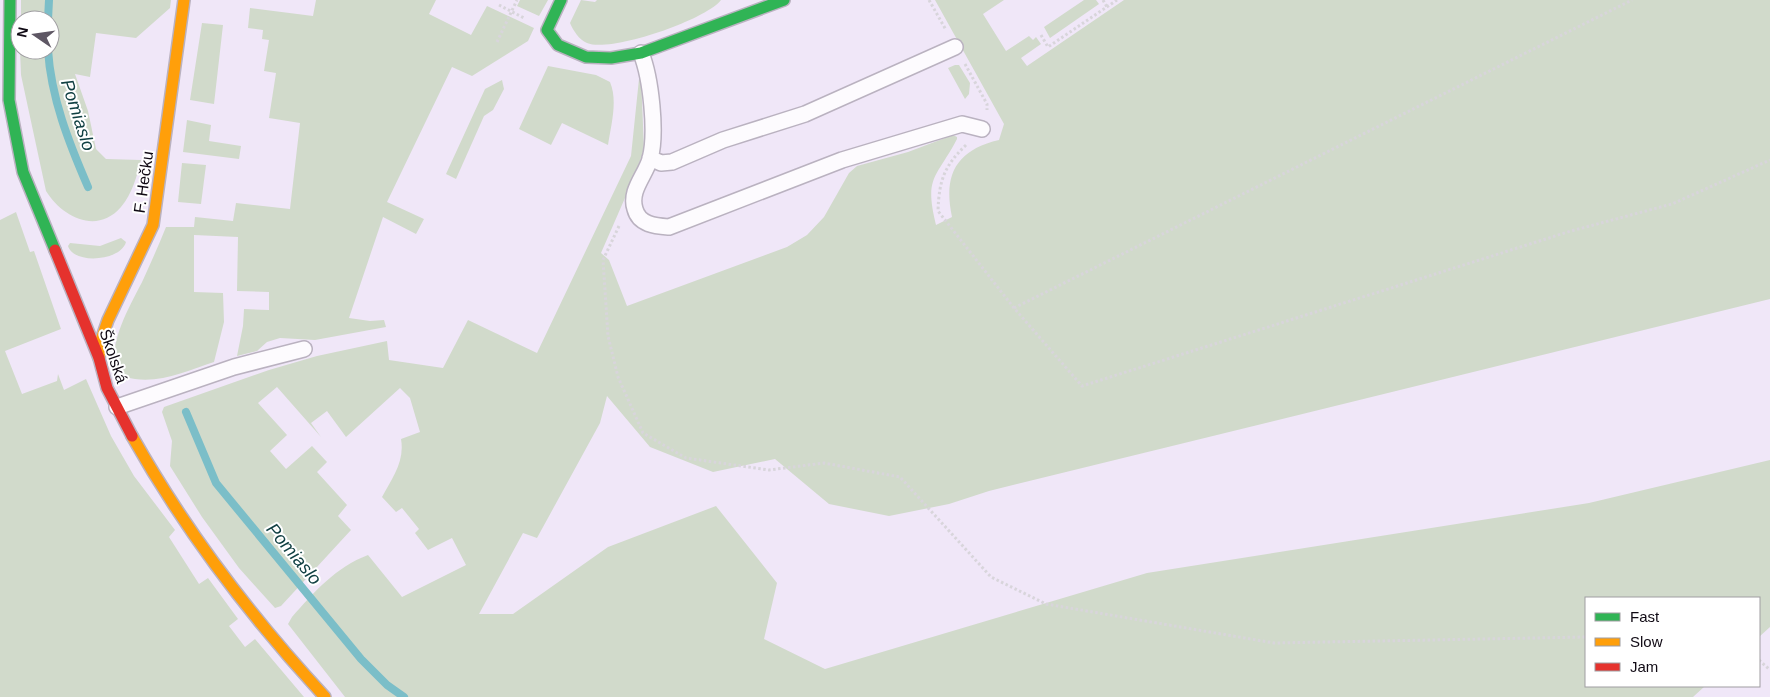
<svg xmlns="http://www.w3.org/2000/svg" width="1770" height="697" viewBox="0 0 1770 697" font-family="Arial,sans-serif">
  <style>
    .green { fill: #d1dacb }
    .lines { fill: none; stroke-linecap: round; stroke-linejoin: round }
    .stream { stroke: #7bbec8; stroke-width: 8 }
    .lane-casing { stroke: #bab2c0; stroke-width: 18 }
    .fast-casing { stroke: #bab2c0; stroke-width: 14 }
    .slow-casing { stroke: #bab2c0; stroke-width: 14 }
    .jam-casing { stroke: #bab2c0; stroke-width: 14 }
    .path { stroke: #d8d5db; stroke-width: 3; stroke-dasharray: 2.5 2.5; stroke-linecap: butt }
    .lane { stroke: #fdfbfe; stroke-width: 15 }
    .fast { stroke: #30b455; stroke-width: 11 }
    .slow { stroke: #ff9f0a; stroke-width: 11 }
    .jam { stroke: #e5322d; stroke-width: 11 }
    .labels { text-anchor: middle; stroke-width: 4; stroke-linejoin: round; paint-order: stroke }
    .street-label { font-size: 16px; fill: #100a14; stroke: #fff }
    .water-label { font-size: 18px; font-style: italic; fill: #114043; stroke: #fff }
  </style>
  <rect width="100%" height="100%" fill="#f0e7f8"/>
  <path class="green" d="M 21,0 L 171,0 L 170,8 L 136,38 L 96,33 L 90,77 L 75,74 L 88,111 L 96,149 L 106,159 L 141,160 C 137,176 132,194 121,207 C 97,235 62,217 46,191 L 21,75 L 20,50 L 50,50 L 50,20 L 21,20 Z
    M 316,0 L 436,0 L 429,14 L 471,35 L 487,6 L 534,28 L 528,41 L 472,76 L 452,67 L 387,202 L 424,219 L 416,234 L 383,217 L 349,318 L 370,321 L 384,320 L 386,327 L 315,340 L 280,338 L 267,342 L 257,351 L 237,356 L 243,326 L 244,309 L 269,310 L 269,292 L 237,291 L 238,237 L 194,235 L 194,292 L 223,293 L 224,322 L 214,362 C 189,370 162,383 135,379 C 89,372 133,301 143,280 C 151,262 159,245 166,227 L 194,227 L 195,217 L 233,221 L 236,203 L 290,209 L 300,123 L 269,118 L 276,73 L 264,71 L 269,40 L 262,39 L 263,30 L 248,28 L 250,8 L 313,16 Z
    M 520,0 L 548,0 L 539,16 L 517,6 Z
    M 581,0 L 595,2 L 597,0 L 721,0 C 706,20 610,53 587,43 C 579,40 573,30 570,23 Z
    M 935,0 L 1004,0 L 983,14 L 1006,51 L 1029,36 L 1033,40 L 1036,37 L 1041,44 L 1021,58 L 1027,66 L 1124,0 L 1770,0 L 1770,299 L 989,491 L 949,504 L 889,516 L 829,504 L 775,459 L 713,472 L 650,447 L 607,396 L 600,423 L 537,538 L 523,533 L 479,614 L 513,614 L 608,547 L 716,506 L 777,583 L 764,639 L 825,669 L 1147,573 L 1589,503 L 1770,460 L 1770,627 L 1759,637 L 1759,598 L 1586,598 L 1586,686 L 1705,686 L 1693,697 L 345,697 L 288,624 L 292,617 C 314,592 336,567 368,555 L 402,597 L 466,565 L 452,538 L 428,550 L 415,533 L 419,529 L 402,508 L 396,512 L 382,497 C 392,478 405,462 401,439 L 420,432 L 410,398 L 400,388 L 346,437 L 327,411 L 311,423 L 321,437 L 277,387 L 258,403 L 287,435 L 270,451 L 286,469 L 312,446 L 327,462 L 317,472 L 347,505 L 338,516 L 351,530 L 281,606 L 275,608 L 239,568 L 202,517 L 170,466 L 172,441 L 162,412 L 164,407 L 269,370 L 317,356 L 387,341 L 389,360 L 443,368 L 468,320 L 537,353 L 631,156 L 639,79 L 641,77 L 644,149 L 635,175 L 601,253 L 609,260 L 627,306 L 787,247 L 807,235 L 824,217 L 849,173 L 857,166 L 908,152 L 953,135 L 957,137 L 957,139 C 936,179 924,176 936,225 L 952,217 C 943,175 956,150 999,140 L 1004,124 Z
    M 1084,0 L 1096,0 L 1099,4 L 1050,38 L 1044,27 Z
    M 202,23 L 223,25 L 214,104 L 190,100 Z
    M 955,65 L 959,65 L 970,83 L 969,94 L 965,99 L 948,68 Z
    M 548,66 L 596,75 L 610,82 C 618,101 611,125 608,145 L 562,123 L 551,145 L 519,129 Z
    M 502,80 L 504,89 L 493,110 L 484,116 L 456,179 L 446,174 L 485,89 Z
    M 187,120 L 211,125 L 209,141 L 241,146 L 239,159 L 183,152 Z
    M 182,163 L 206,165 L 201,204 L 178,202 Z
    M 16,212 L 30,252 L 34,251 L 61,329 L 5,351 L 22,394 L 57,381 L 58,374 L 64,390 L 86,379 L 111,436 L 134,476 L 175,530 L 169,537 L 199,584 L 208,578 L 238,619 L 229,626 L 245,647 L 255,639 L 304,697 L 0,697 L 0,220 Z
    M 121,238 L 126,242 C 121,261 74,265 68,246 L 70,243 L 100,246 Z"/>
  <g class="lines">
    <path class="stream" d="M 48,20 L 49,0
      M 48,50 C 51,98 69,143 88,187
      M 186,412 L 216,483 L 361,659 L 387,685 L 404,697"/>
    <g class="lane-casing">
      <path id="lane" d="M 641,53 C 651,78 657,133 650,159 C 645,176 629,191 635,209 C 639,225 656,226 669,227 L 842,160 L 962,124 L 982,129
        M 650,158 L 661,163 L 672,162 L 723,140 L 805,114 L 955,47
        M 117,407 L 234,367 L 304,349"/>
    </g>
    <g class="fast-casing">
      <path id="fast" d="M 10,0 L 9,100 L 23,172 L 55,250
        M 561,0 L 547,30 L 558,45 L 586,57 L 611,58 L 641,53 L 784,0"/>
    </g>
    <g class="slow-casing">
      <path id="slow" d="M 99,358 L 101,340 L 108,320 L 153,225 L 184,0
        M 132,436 C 186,532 251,617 325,697"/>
    </g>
    <g class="jam-casing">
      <path id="jam" d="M 55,250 L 99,358 L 107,388 L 132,436"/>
    </g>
    <path class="path" d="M 929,0 L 946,30
      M 1103,0 L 1107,7
      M 499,5 L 524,18
      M 1041,35 L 1048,47 L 1117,0
      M 497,42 L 517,0
      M 965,64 L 987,104 L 987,110
      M 966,145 C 944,166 939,181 938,211 L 1014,308 L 1082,386 L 1571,231 L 1672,204 L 1770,160
      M 619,226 L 603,260 L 608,336 L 618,377 L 643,433 L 686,458 L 769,470 L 824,463 L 900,477 L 991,577 L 1046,604 L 1274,643 L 1586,637
      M 1014,308 L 1632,0
      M 1759,660 L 1770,670"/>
    <use href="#lane" class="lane"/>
    <use href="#fast" class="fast"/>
    <use href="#slow" class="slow"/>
    <use href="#jam" class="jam"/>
  </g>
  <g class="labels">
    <g class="street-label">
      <text transform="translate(143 182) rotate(-82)" y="6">F. Hečku</text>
      <text transform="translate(114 356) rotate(71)" y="6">Školská</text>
    </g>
    <g class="water-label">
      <text transform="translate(78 115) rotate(72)" y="6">Pomiaslo</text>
      <text transform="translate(294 554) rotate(50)" y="6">Pomiaslo</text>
    </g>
  </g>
  <rect x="1585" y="597" width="175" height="90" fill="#ffffff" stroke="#9f9da1"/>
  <rect x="1595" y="613" width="25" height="8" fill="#30b455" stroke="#9f9da1"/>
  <text x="1630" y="622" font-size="15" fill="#100a14">Fast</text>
  <rect x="1595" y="638" width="25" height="8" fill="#ff9f0a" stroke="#9f9da1"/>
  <text x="1630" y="647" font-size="15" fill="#100a14">Slow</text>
  <rect x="1595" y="663" width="25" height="8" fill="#e5322d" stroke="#9f9da1"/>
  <text x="1630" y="672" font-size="15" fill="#100a14">Jam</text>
  <g transform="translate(35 35) rotate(283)"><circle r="24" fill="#ffffff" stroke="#9f9da1"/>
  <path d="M0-4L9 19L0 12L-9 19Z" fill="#5e5764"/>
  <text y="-8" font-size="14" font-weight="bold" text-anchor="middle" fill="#100a14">N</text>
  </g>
</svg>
